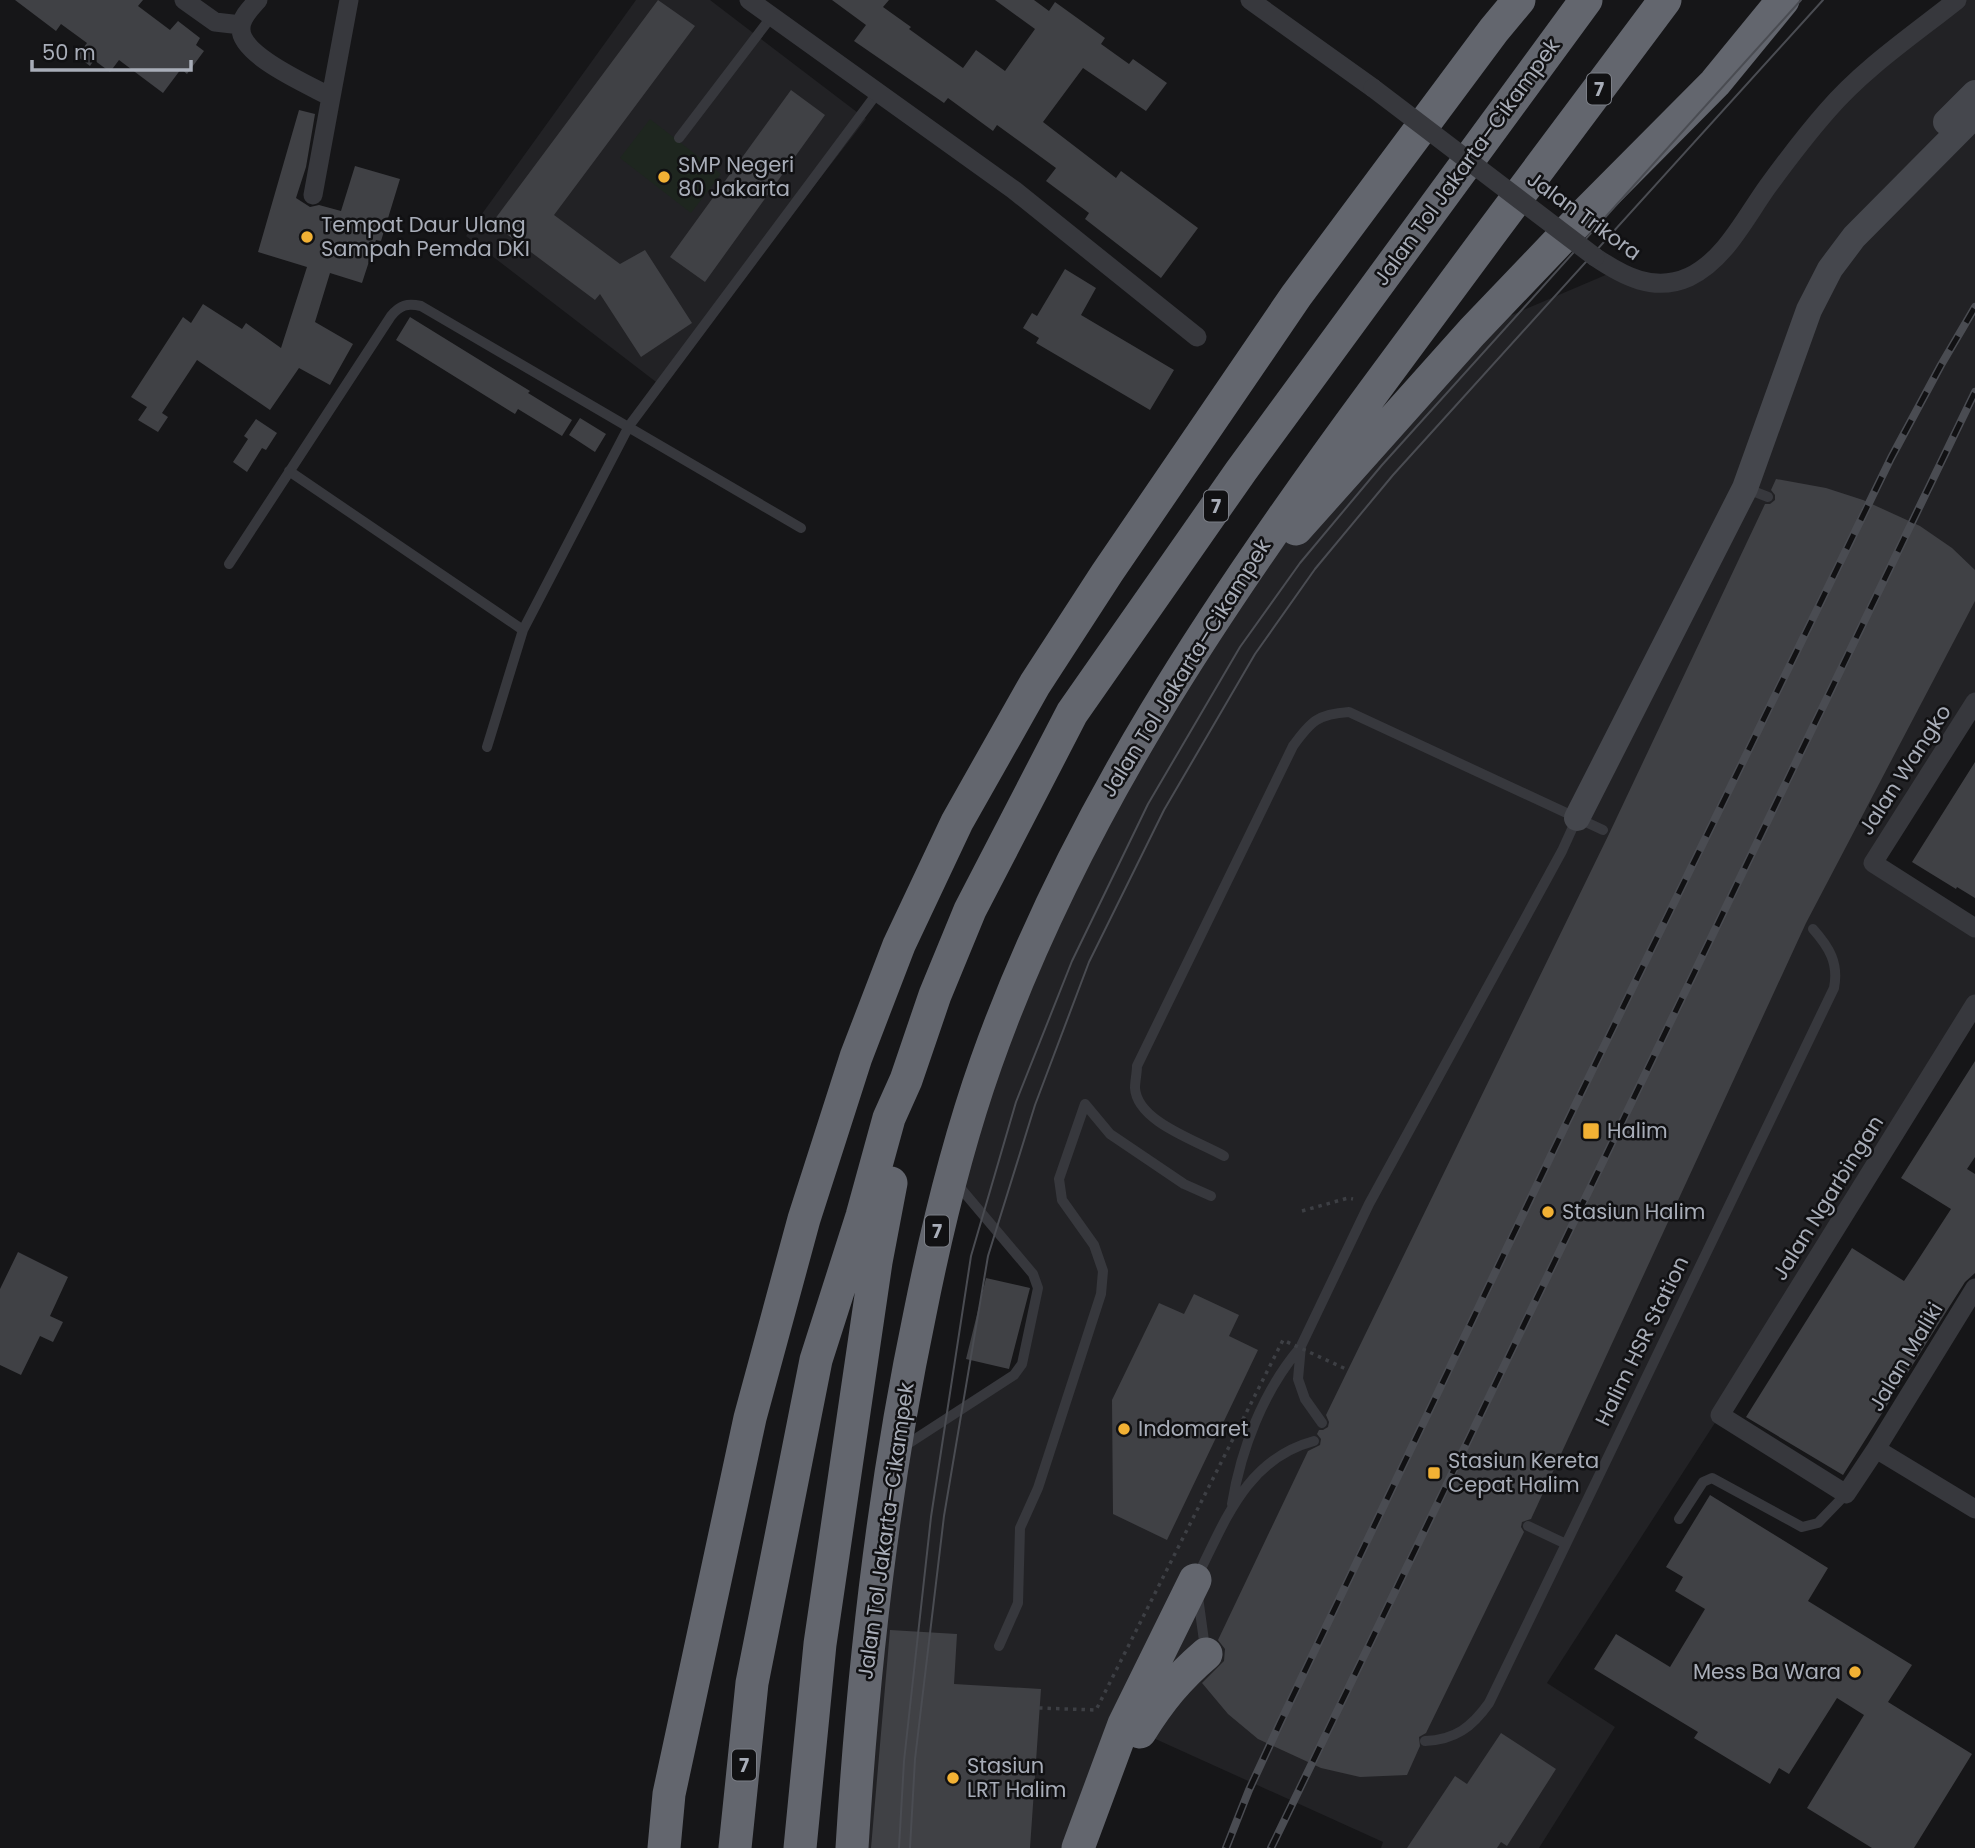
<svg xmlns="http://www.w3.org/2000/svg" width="1975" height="1848" viewBox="0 0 1975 1848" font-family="Poppins,sans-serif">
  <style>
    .built { fill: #222225 }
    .green { fill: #1e261f }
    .building { fill: #404145 }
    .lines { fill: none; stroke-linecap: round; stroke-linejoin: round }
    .path { stroke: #3d3f44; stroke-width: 3.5; stroke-dasharray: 3.5 5; stroke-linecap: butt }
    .lane { stroke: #37383d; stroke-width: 10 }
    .street { stroke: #37383d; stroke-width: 19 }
    .secondary { stroke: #45474d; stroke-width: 26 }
    .highway { stroke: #63666e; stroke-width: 33 }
    .tram { stroke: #4a4c52; stroke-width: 2 }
    .rail-casing { stroke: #4a4c52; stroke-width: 8 }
    .rail { stroke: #111113; stroke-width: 5; stroke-dasharray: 16; stroke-linecap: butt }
    .path-bridge { stroke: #3d3f44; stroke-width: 3.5; stroke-dasharray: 3.5 5; stroke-linecap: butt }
    .street-bridge { stroke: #37383d; stroke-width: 19 }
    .poi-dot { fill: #f2b134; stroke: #111113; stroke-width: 2.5 }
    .labels { text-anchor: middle; stroke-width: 5; stroke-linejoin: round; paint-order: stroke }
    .shield { fill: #111113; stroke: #7b7e86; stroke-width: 2 }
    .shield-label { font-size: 19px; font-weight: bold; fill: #a8adb8 }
    .street-label { font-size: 21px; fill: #a8adb8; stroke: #111113 }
    .poi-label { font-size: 21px; fill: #a8adb8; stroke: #111113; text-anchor: start }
  </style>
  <rect width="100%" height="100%" fill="#161618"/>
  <path class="built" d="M 636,0 L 710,0 L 866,119 L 660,385 L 466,236 Z
    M 1957,0 L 1975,0 L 1975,702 L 1873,862 L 1975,928 L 1975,1004 L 1720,1415 L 1547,1683 L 1615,1727 L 1539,1848 L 1381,1848 L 1383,1842 L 1140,1732 L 1078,1848 L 852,1848 L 892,1455 L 1022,1364 L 1038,1288 L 950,1176 L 1145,730 L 1291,535 L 1472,332 L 1615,271 L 1632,279 L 1705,268 L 1804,138 Z"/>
  <path class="green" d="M 650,119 L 721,174 L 691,213 L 620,158 Z"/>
  <path class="building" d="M 15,0 L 143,0 L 138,6 L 170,30 L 178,21 L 200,38 L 196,45 L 204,51 L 187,74 L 181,69 L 163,93 L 119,60 L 110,72 L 94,60 L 90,66 L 77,56 L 87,43 L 61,24 L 56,31 Z
    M 658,0 L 695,26 L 554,215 L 620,264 L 645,250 L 692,323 L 641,357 L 600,294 L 595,300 L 492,223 Z
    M 832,0 L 889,0 L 883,7 L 911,27 L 909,29 L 963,68 L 976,50 L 1005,71 L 1035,29 L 995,0 L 1034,0 L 1049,11 L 1055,2 L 1105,38 L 1101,44 L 1129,64 L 1133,59 L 1167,83 L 1146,111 L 1083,68 L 1043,122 L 1116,178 L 1121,171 L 1198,228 L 1161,278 L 1085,219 L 1089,213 L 1046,181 L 1056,168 L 997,125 L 993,131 L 948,98 L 944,103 L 854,41 L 866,25 Z
    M 791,90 L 825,115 L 705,282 L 670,257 Z
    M 299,110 L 315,114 L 306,167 L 296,198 L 310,207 L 319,205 L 341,211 L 355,166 L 400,179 L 381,241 L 376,240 L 362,283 L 330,273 L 315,322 L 353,344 L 330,385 L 299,368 L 270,410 L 197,360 L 162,413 L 168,417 L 158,432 L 138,420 L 147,407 L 131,397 L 183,317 L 191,323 L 203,304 L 242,329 L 246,323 L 281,348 L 307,267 L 258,252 Z
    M 1065,269 L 1096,288 L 1081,315 L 1174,370 L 1150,410 L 1036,343 L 1039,338 L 1023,328 L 1032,313 L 1037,316 Z
    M 410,317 L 530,391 L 528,393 L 572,420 L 562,436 L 518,409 L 515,414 L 396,340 Z
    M 580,418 L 606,434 L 595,452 L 569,435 Z
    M 256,419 L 277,433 L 266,450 L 262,448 L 247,472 L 233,462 L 248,439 L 244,436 Z
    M 1776,479 L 1826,488 L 1863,500 L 1920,526 L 1952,548 L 1975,570 L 1975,601 L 1806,923 L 1531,1519 L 1522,1522 L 1521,1527 L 1524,1532 L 1426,1733 L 1419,1737 L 1420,1746 L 1407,1775 L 1360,1777 L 1321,1768 L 1258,1739 L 1228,1714 L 1202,1683 L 1224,1661 L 1225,1649 L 1218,1640 L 1308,1451 L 1320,1445 L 1321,1439 L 1317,1434 L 1319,1430 L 1323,1430 L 1328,1427 L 1329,1422 L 1326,1415 L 1609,834 L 1765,504 L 1770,504 L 1775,500 L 1775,495 L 1771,490 Z
    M 1975,762 L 1975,898 L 1957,887 L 1956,889 L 1912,862 Z
    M 1975,1061 L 1975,1157 L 1967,1169 L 1975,1174 L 1975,1273 L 1965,1282 L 1843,1475 L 1746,1417 L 1852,1248 L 1904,1281 L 1916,1263 L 1951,1209 L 1901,1178 Z
    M 18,1252 L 68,1277 L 50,1316 L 63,1322 L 53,1342 L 40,1336 L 21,1375 L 0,1365 L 0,1289 Z
    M 986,1278 L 1030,1288 L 1009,1369 L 966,1359 Z
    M 1194,1294 L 1239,1315 L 1229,1336 L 1258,1350 L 1167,1540 L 1113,1514 L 1112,1400 L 1159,1303 L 1184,1314 Z
    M 1710,1495 L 1828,1568 L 1808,1601 L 1912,1665 L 1888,1702 L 1972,1754 L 1914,1848 L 1872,1848 L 1807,1808 L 1864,1715 L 1837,1698 L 1789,1774 L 1779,1768 L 1770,1784 L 1694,1738 L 1698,1732 L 1594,1669 L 1616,1634 L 1670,1667 L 1705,1609 L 1675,1591 L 1683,1577 L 1666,1567 Z
    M 890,1630 L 957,1634 L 954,1684 L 1041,1689 L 1030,1848 L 871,1848 Z
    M 1501,1733 L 1556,1769 L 1507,1846 L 1501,1842 L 1497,1848 L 1407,1848 L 1455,1776 L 1467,1784 Z"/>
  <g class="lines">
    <path class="path" d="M 1302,1211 L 1348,1198 L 1353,1199"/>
    <path class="lane" d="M 679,138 L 772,16
      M 289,471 L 523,630
      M 1745,488 L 1768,497
      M 229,564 L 391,316 C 400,305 407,303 421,306 L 801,528
      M 487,747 L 523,630 L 629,426 L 878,92
      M 1085,1104 L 1110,1134 L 1184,1184 L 1211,1196
      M 1224,1156 C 1198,1141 1137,1122 1135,1088 C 1135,1081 1137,1073 1137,1066 L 1293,746 C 1311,721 1318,714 1349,712 L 1603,830
      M 1322,1423 L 1305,1399 L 1298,1379 L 1301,1346 L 1369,1204 L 1562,851 L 1577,818
      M 903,1447 L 1014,1375 L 1022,1364 L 1038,1288 L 1033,1274 L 957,1184
      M 1232,1504 C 1241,1449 1263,1392 1299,1349
      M 1679,1519 L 1703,1482 L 1712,1478 L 1802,1527 L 1818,1523 L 1846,1494
      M 1528,1526 L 1566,1544 L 1834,988 C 1839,963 1829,947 1813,929
      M 1198,1575 C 1226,1519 1247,1459 1314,1441
      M 1198,1597 L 1205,1648
      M 999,1646 L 1018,1603 L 1020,1528 L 1038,1488 L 1101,1294 L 1103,1271 L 1094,1245 L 1062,1200 L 1059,1179 L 1085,1104
      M 1425,1741 C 1455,1740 1472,1727 1489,1703 L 1566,1544"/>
    <path class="street" d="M 184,0 L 215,22 L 241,25
      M 258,0 C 251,8 241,17 241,28 C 239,55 309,85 331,97 L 313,195
      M 749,0 L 1014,190 L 1197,337
      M 1250,0 L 1373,88
      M 331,97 L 349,0
      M 1595,257 C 1623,276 1654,293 1689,277 C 1725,260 1745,218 1768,186 C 1787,160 1806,135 1827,111 C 1864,68 1913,35 1957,0
      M 1975,702 L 1873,863 L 1975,928
      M 1975,1004 L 1720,1415 L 1846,1494 L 1876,1449 L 1975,1509
      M 1876,1449 L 1975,1288"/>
    <path class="secondary" d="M 1946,122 L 1975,93
      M 1577,818 L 1745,488 L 1809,310 L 1830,269 L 1854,237 L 1975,115"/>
    <path class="highway" d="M 1296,529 L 1472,332 L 1579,220 L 1715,83 L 1783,0
      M 1140,1732 C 1160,1700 1178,1678 1206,1654
      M 664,1848 L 669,1794 L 750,1418 L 804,1219 L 856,1057 L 899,945 L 957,822 L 1035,684 L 1107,573 L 1296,296 L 1494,30 L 1519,0
      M 735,1848 L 752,1683 L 816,1360 L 862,1216 L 889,1118 L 906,1080 L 935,995 L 970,910 L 1072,713 L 1241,471 L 1586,0
      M 800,1848 L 820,1644 L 876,1262 L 891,1183
      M 852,1848 C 863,1668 883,1489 920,1313 C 937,1228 957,1145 986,1063 C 1073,817 1220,600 1374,391 C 1470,260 1568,130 1665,0
      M 1078,1848 L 1124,1724 L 1195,1580"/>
    <path class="tram" d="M 899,1848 L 904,1761 L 931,1517 L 971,1256 L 1016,1102 L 1072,961 L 1148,804 L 1240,647 L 1300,563 L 1382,465 L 1801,0
      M 910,1848 L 915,1759 L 944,1516 L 988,1256 L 1035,1105 L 1089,962 L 1164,810 L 1255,654 L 1315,569 L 1393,475 L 1823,0"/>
    <g class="rail-casing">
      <path id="rail" d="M 1226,1848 L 1249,1790 L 1280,1723 L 1568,1120 L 1891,458 L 1941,365 L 1975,307
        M 1271,1848 L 1975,392"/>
    </g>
    <use href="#rail" class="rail"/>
    <path class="path-bridge" d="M 1039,1708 L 1096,1710 L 1283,1340 L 1348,1370"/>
    <path class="street-bridge" d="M 1373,88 L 1595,257"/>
  </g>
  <g class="poi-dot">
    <circle cx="664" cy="177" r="7"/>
    <circle cx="307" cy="237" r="7"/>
    <rect x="1582" y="1122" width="18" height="18" rx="3.5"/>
    <circle cx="1548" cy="1212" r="7"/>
    <circle cx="1124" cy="1429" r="7"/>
    <rect x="1427" y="1466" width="14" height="14" rx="3.5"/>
    <circle cx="1855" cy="1672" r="7"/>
    <circle cx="953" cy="1778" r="7"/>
  </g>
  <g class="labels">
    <g class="shield">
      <rect x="1587" y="73.5" width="24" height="31" rx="5"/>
      <rect x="1204" y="490.5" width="24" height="31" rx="5"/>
      <rect x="925" y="1215.5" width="24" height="31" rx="5"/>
      <rect x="732" y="1749.5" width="24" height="31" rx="5"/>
    </g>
    <g class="shield-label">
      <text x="1599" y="96">7</text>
      <text x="1216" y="513">7</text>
      <text x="937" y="1238">7</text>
      <text x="744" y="1772">7</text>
    </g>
    <g class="street-label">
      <text transform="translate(1467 162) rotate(-54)" y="7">Jalan Tol Jakarta–Cikampek</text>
      <text transform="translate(1584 216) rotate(36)" y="7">Jalan Trikora</text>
      <text transform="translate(1186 668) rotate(-58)" y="7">Jalan Tol Jakarta–Cikampek</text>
      <text transform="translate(1905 770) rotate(-57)" y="7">Jalan Wangko</text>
      <text transform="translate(1828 1198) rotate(-58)" y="7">Jalan Ngarbingan</text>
      <text transform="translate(1642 1341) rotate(-64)" y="7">Halim HSR Station</text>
      <text transform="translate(1906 1357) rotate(-59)" y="7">Jalan Maliki</text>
      <text transform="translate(886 1531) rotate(-82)" y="7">Jalan Tol Jakarta–Cikampek</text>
    </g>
    <g class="poi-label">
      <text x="678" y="172">SMP Negeri<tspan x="678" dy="24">80 Jakarta</tspan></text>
      <text x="321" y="232">Tempat Daur Ulang<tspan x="321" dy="24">Sampah Pemda DKI</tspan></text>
      <text x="1607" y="1138">Halim</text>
      <text x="1562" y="1219">Stasiun Halim</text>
      <text x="1138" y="1436">Indomaret</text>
      <text x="1448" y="1468">Stasiun Kereta<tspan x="1448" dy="24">Cepat Halim</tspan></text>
      <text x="1841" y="1679" text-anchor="end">Mess Ba Wara</text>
      <text x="967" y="1773">Stasiun<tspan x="967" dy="24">LRT Halim</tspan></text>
    </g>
  </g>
  <path d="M32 60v10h159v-10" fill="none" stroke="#a8adb8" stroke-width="3.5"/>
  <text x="42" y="60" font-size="21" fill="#a8adb8" stroke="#111113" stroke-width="5" paint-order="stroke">50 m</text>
</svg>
